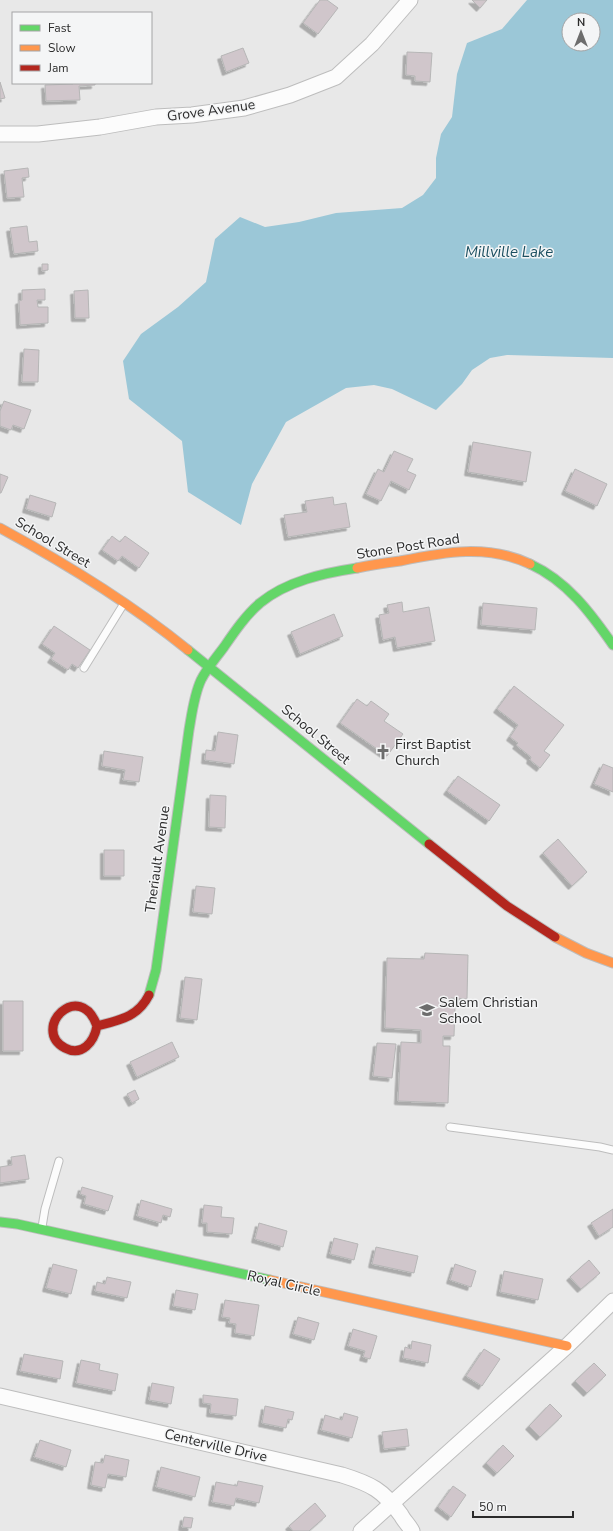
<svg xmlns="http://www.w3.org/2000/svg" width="613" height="1531" viewBox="0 0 613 1531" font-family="'Nunito Sans',sans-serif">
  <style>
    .water { fill: #9bc7d7; fill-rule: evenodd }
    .building { fill: #d0c6cb; stroke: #b6b6b6; filter: url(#shadow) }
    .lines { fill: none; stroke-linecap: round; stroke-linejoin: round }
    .lane-casing { stroke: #bdbdbd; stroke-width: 9 }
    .street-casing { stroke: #bdbdbd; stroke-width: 17 }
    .fast-casing { stroke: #bdbdbd; stroke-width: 11 }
    .slow-casing { stroke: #bdbdbd; stroke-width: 11 }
    .jam-casing { stroke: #bdbdbd; stroke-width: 11 }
    .lane { stroke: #fcfcfc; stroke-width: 7 }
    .street { stroke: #fcfcfc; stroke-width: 15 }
    .fast { stroke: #63d668; stroke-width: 9 }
    .slow { stroke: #ff974d; stroke-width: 9 }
    .jam { stroke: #b3261e; stroke-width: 9 }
    .labels { text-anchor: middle; stroke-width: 3; stroke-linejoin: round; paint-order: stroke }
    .street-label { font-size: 14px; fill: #2b2b2b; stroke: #f4f5f6 }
    .poi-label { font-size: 14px; fill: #2b2b2b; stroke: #f4f5f6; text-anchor: start }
    .water-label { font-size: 15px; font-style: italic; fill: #1b4f60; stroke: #f4f5f6 }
  </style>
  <defs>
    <filter id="shadow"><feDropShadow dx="-3.5" dy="3.5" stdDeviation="0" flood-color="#0004"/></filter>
  </defs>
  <rect width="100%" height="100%" fill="#e8e8e8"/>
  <path class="water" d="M 527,0 L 613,0 L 613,358 L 507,355 L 490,358 L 472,370 L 462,384 L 436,410 L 392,389 L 374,385 L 346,388 L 286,422 L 252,484 L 241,525 L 188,492 L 182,441 L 129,399 L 123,361 L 141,334 L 178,307 L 206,282 L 215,239 L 240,217 L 265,227 L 299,222 L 336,213 L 402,208 L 423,195 L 436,178 L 436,158 L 441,134 L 452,117 L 457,74 L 467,43 L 502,29 ZM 569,20 L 593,20 L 593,44 L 569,44 Z"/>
  <path class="building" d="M 320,0 L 327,0 L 338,8 L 318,34 L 303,23 Z
    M 472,0 L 487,0 L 480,8 Z
    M 243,48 L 249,63 L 226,72 L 221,56 Z
    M 407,52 L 432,53 L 430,82 L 415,81 L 415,76 L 406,75 Z
    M 0,82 L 5,98 L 0,99 Z
    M 73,83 L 95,83 L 95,85 L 79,86 L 80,100 L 46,101 L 45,85 L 73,84 Z
    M 28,168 L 29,177 L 22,178 L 24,197 L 7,198 L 4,171 Z
    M 27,226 L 29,242 L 37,241 L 38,251 L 14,254 L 10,228 Z
    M 42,264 L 48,264 L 48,270 L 42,271 Z
    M 45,289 L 45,300 L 37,300 L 38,307 L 48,307 L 48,323 L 20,325 L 19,301 L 22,300 L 22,290 Z
    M 88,290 L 89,318 L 75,318 L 74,291 Z
    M 24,349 L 39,350 L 38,382 L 22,382 Z
    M 4,401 L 31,410 L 24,429 L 13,425 L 11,430 L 0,426 L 0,411 Z
    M 473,442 L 531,452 L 526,482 L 468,472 Z
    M 394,451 L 413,459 L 407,471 L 416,475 L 409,490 L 391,481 L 381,501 L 366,494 L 378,469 L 384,472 Z
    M 575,469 L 607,484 L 597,506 L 565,491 Z
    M 0,474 L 8,477 L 1,493 L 0,493 Z
    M 30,495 L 56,503 L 52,517 L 26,509 Z
    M 333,497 L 334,505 L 346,503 L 350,527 L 288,537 L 284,515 L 307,512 L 305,501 Z
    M 112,536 L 120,542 L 125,536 L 149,553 L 139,568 L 122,556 L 118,561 L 102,550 Z
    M 402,602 L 403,612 L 429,607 L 435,641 L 397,648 L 395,637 L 383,640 L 379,615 L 389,613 L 387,605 Z
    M 483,603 L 537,608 L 535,630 L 481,625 Z
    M 334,614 L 343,636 L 300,654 L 291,632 Z
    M 54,626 L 90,650 L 78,668 L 72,664 L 68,670 L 51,659 L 55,653 L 42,644 Z
    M 514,686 L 564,725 L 544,751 L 550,755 L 540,768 L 530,760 L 531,757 L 516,745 L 518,743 L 510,737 L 518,725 L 497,709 Z
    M 357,699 L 367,706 L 371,701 L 389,714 L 384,721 L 403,734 L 387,756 L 340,723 Z
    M 218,732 L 238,735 L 234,764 L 205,760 L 206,750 L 215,751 Z
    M 104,751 L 143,757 L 139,782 L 123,780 L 125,770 L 102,766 Z
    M 603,764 L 613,768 L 613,792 L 594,784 Z
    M 458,776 L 500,805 L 489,821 L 447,791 Z
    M 210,795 L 226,796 L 225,828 L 209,827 Z
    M 558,839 L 587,872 L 572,886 L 543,853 Z
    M 104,850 L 124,850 L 124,876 L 104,876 Z
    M 196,886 L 215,888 L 212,914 L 193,912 Z
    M 425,953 L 468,955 L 467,999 L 451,998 L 450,1006 L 455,1006 L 454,1036 L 443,1036 L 443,1046 L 450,1046 L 448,1103 L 398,1101 L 401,1042 L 421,1043 L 421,1030 L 385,1028 L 387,958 L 424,959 Z
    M 185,977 L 202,979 L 197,1020 L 180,1018 Z
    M 3,1001 L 23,1001 L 23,1051 L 3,1051 Z
    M 172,1042 L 179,1057 L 137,1077 L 130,1062 Z
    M 377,1043 L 396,1044 L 392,1078 L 373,1076 Z
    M 135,1090 L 139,1099 L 132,1103 L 127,1094 Z
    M 25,1155 L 29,1179 L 0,1183 L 0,1167 L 12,1165 L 11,1157 Z
    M 82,1187 L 113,1196 L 108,1211 L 84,1204 L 86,1196 L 80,1194 Z
    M 141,1200 L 172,1209 L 170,1217 L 163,1215 L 161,1223 L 137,1216 Z
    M 204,1205 L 222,1207 L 221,1217 L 234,1218 L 232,1234 L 207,1232 L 207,1223 L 202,1223 Z
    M 613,1209 L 613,1227 L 599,1236 L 591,1223 Z
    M 259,1223 L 287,1231 L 283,1247 L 255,1239 Z
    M 334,1238 L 358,1244 L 354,1260 L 330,1254 Z
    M 376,1247 L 418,1256 L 414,1273 L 372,1264 Z
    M 589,1260 L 600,1273 L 581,1289 L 570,1277 Z
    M 53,1264 L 77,1270 L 71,1294 L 46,1288 Z
    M 455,1264 L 476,1271 L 471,1287 L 450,1280 Z
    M 504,1271 L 543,1279 L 538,1300 L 500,1292 Z
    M 107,1277 L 131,1282 L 127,1298 L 95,1291 L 97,1282 L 105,1284 Z
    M 176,1290 L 198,1294 L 195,1310 L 173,1306 Z
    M 225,1300 L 259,1305 L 254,1336 L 235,1333 L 236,1324 L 229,1323 L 230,1318 L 222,1317 Z
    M 298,1317 L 319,1323 L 314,1340 L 293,1334 Z
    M 353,1329 L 377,1336 L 370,1359 L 363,1357 L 365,1351 L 348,1346 Z
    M 412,1341 L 431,1345 L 428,1363 L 403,1358 L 405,1347 L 411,1349 Z
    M 484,1349 L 500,1359 L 482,1386 L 466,1376 Z
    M 24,1354 L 63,1361 L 60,1379 L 20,1371 Z
    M 81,1360 L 100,1364 L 99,1370 L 118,1374 L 115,1391 L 76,1383 Z
    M 594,1363 L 606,1375 L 587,1393 L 575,1381 Z
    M 152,1383 L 174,1387 L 171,1404 L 149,1400 Z
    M 203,1395 L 238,1399 L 236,1416 L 210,1413 L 211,1404 L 203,1403 Z
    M 550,1404 L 562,1416 L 540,1437 L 529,1426 Z
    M 265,1406 L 294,1412 L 292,1420 L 288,1419 L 286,1428 L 262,1423 Z
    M 344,1413 L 358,1417 L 352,1438 L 321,1430 L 325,1415 L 342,1420 Z
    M 407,1429 L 409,1446 L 384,1449 L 382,1432 Z
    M 40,1440 L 71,1450 L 66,1467 L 34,1457 Z
    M 503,1445 L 514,1456 L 497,1473 L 486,1463 Z
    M 105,1455 L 129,1460 L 126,1477 L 108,1474 L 105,1488 L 91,1485 L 95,1462 L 103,1463 Z
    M 161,1467 L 200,1477 L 195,1497 L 156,1487 Z
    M 238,1481 L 263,1486 L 259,1503 L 236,1498 L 234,1506 L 212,1502 L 216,1482 L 237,1486 Z
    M 453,1486 L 466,1495 L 451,1517 L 438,1507 Z
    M 315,1503 L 326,1516 L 309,1531 L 293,1531 L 289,1526 Z
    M 184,1517 L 193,1518 L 191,1528 L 182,1527 Z"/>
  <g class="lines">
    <g class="lane-casing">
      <path id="lane" d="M 84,668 L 123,605
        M 450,1127 L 600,1147 L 613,1150
        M 42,1227 L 45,1209 L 59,1161"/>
    </g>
    <g class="street-casing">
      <path id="street" d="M 0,134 L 38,134 L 100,127 L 156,117 L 192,115 L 244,108 L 290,95 L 336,77 L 372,44 L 410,0
        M 0,1396 L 342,1475 C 371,1484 383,1490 401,1515 C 404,1521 409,1525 412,1531
        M 361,1531 L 567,1346 L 613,1301"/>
    </g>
    <g class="fast-casing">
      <path id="fast" d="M 530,564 C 567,581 590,612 613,645
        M 188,650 L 429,844
        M 149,995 L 156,970 L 189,730 C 192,713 194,695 201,680 C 207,668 216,658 224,647 C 235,631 246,615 260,603 C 287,581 324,573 357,568
        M 0,1222 L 17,1224 L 270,1280"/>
    </g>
    <g class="slow-casing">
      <path id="slow" d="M 0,528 C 65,563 130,603 188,650
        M 357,568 C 371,565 385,563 400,561 C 444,552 488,544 530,564
        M 555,937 L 586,953 L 613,963
        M 270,1280 L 567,1346"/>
    </g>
    <g class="jam-casing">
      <path id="jam" d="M 429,844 L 507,906 L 555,937
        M 97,1026 C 94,1042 82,1057 65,1048 C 30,1029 80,978 97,1026 C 120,1020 138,1017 149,995"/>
    </g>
    <use href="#lane" class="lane"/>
    <use href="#street" class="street"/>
    <use href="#fast" class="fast"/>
    <use href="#slow" class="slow"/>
    <use href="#jam" class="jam"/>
  </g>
  <defs>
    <g id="church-bare" transform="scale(1.2)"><path d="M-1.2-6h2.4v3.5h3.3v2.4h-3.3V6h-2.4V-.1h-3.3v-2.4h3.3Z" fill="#6d6d6d" stroke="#f4f5f6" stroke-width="2.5" paint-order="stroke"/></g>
    <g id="school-bare" transform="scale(1.2)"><path d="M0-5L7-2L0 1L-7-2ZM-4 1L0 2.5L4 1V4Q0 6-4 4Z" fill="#6d6d6d" stroke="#f4f5f6" stroke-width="2.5" paint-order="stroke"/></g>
  </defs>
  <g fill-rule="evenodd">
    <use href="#church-bare" x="383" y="752"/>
    <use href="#school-bare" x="427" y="1010"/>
  </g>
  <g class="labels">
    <g class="street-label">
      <text transform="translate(211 110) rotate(-8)" y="5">Grove Avenue</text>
      <text transform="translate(53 542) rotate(31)" y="5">School Street</text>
      <text transform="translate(408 546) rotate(-9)" y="5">Stone Post Road</text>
      <text transform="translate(316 734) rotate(40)" y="5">School Street</text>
      <text transform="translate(157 859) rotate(-82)" y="5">Theriault Avenue</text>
      <text transform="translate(284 1283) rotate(13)" y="5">Royal Circle</text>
      <text transform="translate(216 1445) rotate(13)" y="5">Centerville Drive</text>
    </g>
    <g class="poi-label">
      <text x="395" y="749">First Baptist<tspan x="395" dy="16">Church</tspan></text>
      <text x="439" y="1007">Salem Christian<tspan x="439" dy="16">School</tspan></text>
    </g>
    <g class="water-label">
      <text x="509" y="257">Millville Lake</text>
    </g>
  </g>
  <rect x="12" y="12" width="140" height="72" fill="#f4f5f6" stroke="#a4a4a5"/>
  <rect x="20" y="25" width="20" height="6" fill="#63d668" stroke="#a4a4a5"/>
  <text x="48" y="32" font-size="12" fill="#2b2b2b">Fast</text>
  <rect x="20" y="45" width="20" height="6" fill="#ff974d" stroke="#a4a4a5"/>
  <text x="48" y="52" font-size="12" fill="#2b2b2b">Slow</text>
  <rect x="20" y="65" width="20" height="6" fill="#b3261e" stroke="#a4a4a5"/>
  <text x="48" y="72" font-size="12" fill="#2b2b2b">Jam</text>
  <g transform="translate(581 32)"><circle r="19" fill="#f4f5f6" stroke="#a4a4a5"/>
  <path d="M0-3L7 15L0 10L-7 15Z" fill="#6d6d6d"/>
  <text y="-6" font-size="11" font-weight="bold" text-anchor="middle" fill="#2b2b2b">N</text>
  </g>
  <path d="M473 1511v6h100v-6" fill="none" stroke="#2b2b2b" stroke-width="2"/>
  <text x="479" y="1511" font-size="12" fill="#2b2b2b" stroke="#f4f5f6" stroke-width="3" paint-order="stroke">50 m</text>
</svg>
